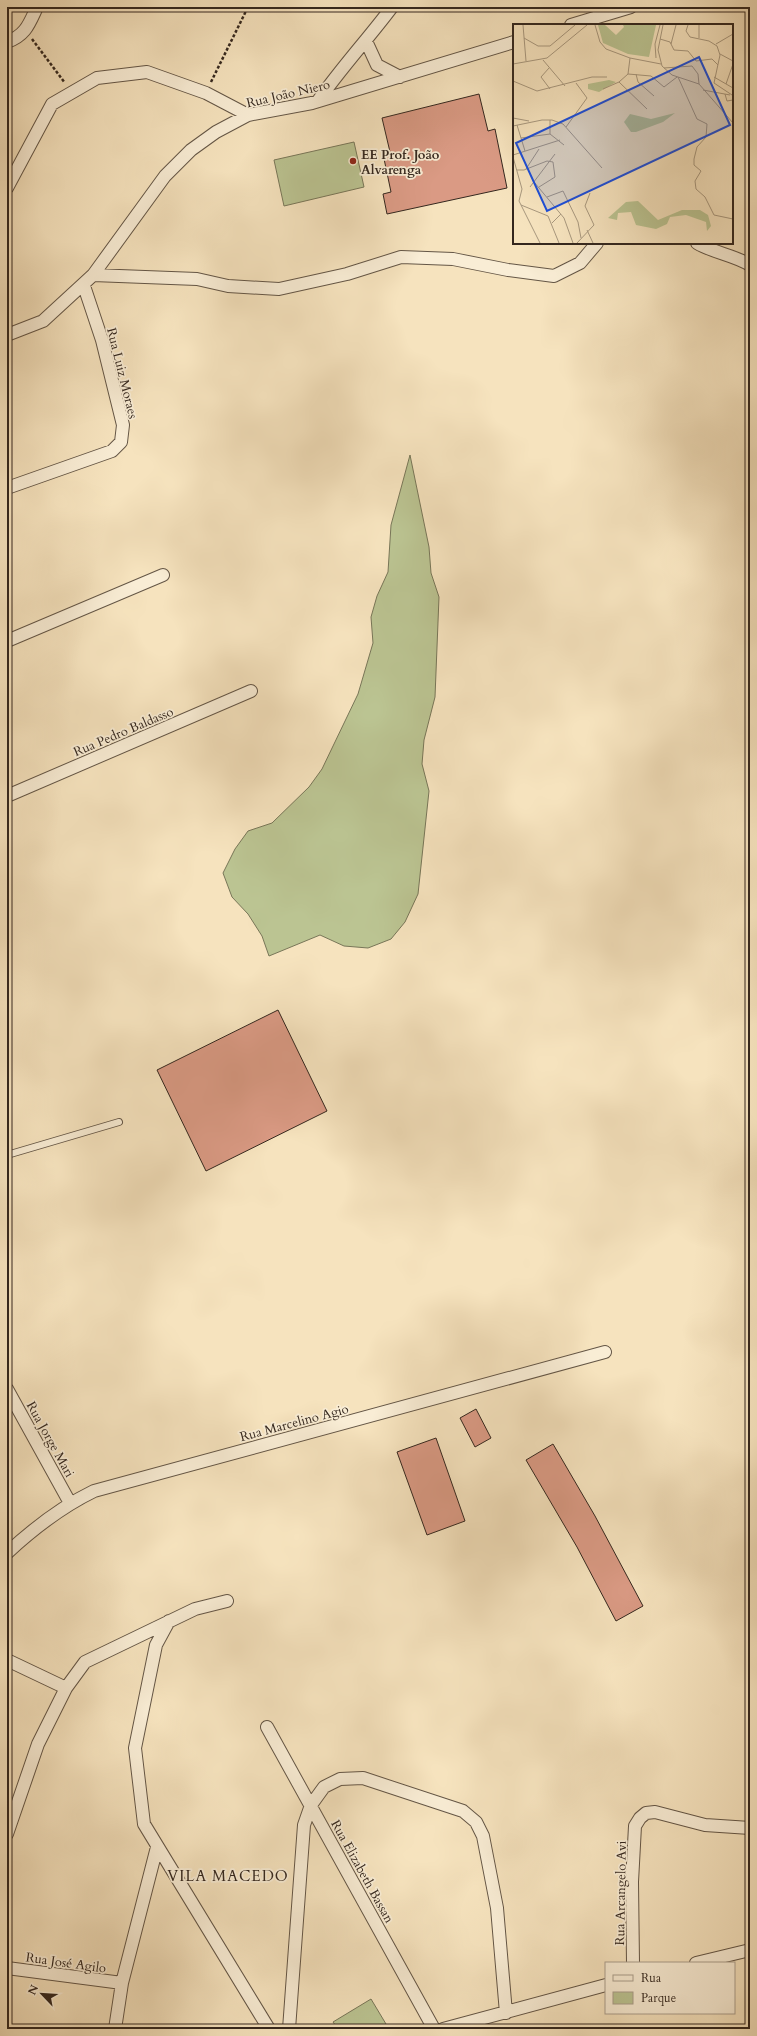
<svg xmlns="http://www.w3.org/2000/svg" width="757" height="2036" viewBox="0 0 757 2036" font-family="Cardo,serif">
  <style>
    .green { fill: #bbc492; stroke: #787658 }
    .building { fill: #da9a84; stroke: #34271e }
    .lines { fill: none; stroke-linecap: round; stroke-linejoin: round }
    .lane-casing { stroke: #645646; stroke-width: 8 }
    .street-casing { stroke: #645646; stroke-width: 14 }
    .path { stroke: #34271e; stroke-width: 2.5; stroke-dasharray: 3 2; stroke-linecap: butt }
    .lane { stroke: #f9edd5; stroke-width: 6 }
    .street { stroke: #f9edd5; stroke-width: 12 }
    .poi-dot { fill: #8f2418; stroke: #f9edd5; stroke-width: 1.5 }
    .labels { text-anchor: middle; stroke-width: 3.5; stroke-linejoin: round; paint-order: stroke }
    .street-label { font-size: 13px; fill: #34271e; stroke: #f9edd5 }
    .poi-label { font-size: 13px; font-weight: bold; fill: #34271e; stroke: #f9edd5; text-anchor: start }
    .quarter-label { font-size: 15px; letter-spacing: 1px; fill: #34271e; stroke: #f9edd5 }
    .inset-road { fill: none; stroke: #a8987e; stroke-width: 1 }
    .view { fill: #1d4ed8; fill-opacity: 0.15; stroke: #1d4ed8; stroke-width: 2 }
    .inset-edge { fill: none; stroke: #34271e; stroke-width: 2 }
  </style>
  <rect width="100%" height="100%" fill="#f6e3be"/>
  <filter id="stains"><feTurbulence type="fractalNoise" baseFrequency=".005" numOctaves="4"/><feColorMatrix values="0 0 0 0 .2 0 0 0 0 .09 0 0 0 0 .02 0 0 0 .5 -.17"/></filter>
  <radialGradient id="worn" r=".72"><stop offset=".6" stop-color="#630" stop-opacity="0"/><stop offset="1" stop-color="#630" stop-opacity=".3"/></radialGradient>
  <path class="green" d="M 354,142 L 364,187 L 284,206 L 274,160 Z
    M 410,455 L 429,547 L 431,573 L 439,597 L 435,697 L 424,740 L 422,764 L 429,791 L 418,894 L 405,922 L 391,939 L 368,948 L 344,946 L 320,935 L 269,956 L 262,936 L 248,914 L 232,897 L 223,873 L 235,849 L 248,831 L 272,823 L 309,787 L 322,769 L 358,694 L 373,643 L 371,617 L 377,596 L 388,572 L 391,525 Z
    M 371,1999 L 389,2029 L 338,2029 L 333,2022 Z"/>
  <path class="building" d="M 479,94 L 488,131 L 495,129 L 507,188 L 387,214 L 383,194 L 391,192 L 383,154 L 390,152 L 382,118 Z
    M 278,1010 L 327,1111 L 206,1171 L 157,1070 Z
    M 476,1409 L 491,1438 L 475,1447 L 460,1418 Z
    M 436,1438 L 465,1521 L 427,1535 L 397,1452 Z
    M 553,1444 L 595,1516 L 643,1606 L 616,1621 L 577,1547 L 526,1460 Z"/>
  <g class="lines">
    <g class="lane-casing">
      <path id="lane" d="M 7,1155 L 119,1122"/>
    </g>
    <g class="street-casing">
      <path id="street" d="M 571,25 L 631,7
        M 366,41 L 377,65 L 400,77
        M 7,42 C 26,35 29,24 37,7
        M 318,101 C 341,68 368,39 392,7
        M 7,188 L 52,104 L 97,78 L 147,72 L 206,93 L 248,115
        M 697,243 C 714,253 734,255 750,265
        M 93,275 L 197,279 L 228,286 L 279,289 L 347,274 L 401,257 L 453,259 L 508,270 L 554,276 L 580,263 L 597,243
        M 7,335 L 43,321 L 93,275 L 165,176 L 191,150 L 216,132 L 248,115 L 312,103 L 514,42
        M 7,488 L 112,451 L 121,442 L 123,425 L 102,340 L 84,286
        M 7,641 L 163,575
        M 7,796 L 251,691
        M 7,1389 L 70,1503
        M 7,1553 C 34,1528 61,1507 94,1491 L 605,1352
        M 169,1621 L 156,1645 L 135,1748 L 144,1824 L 269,2029
        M 7,1660 L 66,1688
        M 267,1727 L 434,2029
        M 7,1834 L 38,1744 L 66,1688 L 85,1662 L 195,1609 L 227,1601
        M 633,1963 L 632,1882 L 635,1826 L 640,1818 L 646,1813 L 655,1812 L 705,1825 L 750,1828
        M 696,1963 L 750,1950
        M 7,1968 L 122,1983
        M 115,2029 L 122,1983 L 157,1847
        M 289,2029 L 304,1825 L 311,1805 L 324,1787 L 340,1779 L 363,1778 L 463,1811 L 476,1822 L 483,1836 L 497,1908 L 506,2013
        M 443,2029 L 606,1985"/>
    </g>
    <path class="path" d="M 32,39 L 65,83
      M 211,82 L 248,7"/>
    <use href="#lane" class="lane"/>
    <use href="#street" class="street"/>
  </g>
  <circle class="poi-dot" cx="353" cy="161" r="4"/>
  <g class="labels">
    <g class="street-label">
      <text transform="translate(288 93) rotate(-13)" y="5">Rua João Niero</text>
      <text transform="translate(123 373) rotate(76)" y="5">Rua Luiz Moraes</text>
      <text transform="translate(123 731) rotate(-23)" y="5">Rua Pedro Baldasso</text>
      <text transform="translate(294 1422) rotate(-15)" y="5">Rua Marcelino Agio</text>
      <text transform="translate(51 1439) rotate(61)" y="5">Rua Jorge Mari</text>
      <text transform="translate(363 1871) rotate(61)" y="5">Rua Elizabeth Bassan</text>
      <text transform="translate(620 1893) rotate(-89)" y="5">Rua Arcangelo Avi</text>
      <text transform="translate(66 1962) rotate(8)" y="5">Rua José Agilo</text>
    </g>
    <g class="poi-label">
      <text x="361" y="159">EE Prof. João<tspan x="361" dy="15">Alvarenga</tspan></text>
    </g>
    <g class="quarter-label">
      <text x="228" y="1881">VILA MACEDO</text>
    </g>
  </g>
  <g transform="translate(513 24)">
    <rect width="220" height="220" fill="#f6e3be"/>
    <path d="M 85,1 L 92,1 L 103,11 L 111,3 L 110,1 L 143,1 L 136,33 L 115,30 L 90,19 ZM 96,56 L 103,58 L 86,68 L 75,65 L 75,60 ZM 162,89 L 150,98 L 123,108 L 118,108 L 111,98 L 117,90 L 138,95 ZM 125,177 L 145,196 L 169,186 L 187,186 L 195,191 L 198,202 L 194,207 L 193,198 L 173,191 L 157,193 L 154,200 L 143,205 L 123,201 L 118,188 L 105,189 L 104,196 L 95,194 L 113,178 Z" fill="#bbc492"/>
    <path class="inset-road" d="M 10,1 L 13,37M 82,1 L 87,18 L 93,25 L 117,34 L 148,40M 150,1 L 145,26 L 149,42 L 159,51 L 186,60 L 220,99M 175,1 L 173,7 L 177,13 L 196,17 L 204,22 L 207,31 L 201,59 L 219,71M 186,1 L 186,14M 11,14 L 25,22 L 37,22 L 62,1M 147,15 L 157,18 L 161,26 L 175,27 L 183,37 L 199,35 L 205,41M 158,20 L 163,1M 203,20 L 220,10M 207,30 L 220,37M 143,34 L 142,20 L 147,1M 30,36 L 52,62M 0,40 L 34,34 L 74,1M 36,44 L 28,53 L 37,65M 151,44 L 179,42 L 185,50 L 186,60M 115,50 L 138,52 L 151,63 L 164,53M 123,50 L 125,58 L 141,72M 165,53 L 184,95 L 194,100 L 193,113 L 184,123 L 181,135 L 181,141 L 188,147 L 182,157 L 183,165 L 192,173 L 201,191 L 220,195M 201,53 L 220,64M 0,57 L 24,67 L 79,53 L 94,53M 106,58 L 134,85M 213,60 L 220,40M 90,65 L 106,58 L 115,50 L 117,34M 190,66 L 217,71M 212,70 L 214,77 L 220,76M 0,94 L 16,97M 4,101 L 12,127M 0,102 L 29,96 L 39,96 L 50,100 L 89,144M 53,103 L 74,74 L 63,59M 37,110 L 37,96M 8,114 L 37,110 L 51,121M 0,131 L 47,116M 0,133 L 9,165 L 6,177 L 27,219M 13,145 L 26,125M 4,146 L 11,146 L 34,137 L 40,138 L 42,153 L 26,163M 21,158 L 51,194 L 60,219M 17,163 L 42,130M 34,173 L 50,167 L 65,198 L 68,214M 8,181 L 35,192 L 46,219M 39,199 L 48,190M 74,206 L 80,219M 64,219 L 81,201 L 72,182 L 77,169"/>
    <path class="view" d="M 186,33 L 217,101 L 34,187 L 3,119 Z"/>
    <rect width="220" height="220" class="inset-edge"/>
  </g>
  <rect width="757" height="2036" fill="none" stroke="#f6e3be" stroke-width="24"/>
  <rect x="8" y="8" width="741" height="2020" fill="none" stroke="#34271e" stroke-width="2"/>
  <rect x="12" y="12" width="733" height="2012" fill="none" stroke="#34271e"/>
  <rect x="605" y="1962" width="130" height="52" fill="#f9edd5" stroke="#aa9e8c"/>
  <rect x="613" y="1975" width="20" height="6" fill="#f9edd5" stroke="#aa9e8c"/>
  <text x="641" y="1982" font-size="12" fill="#34271e">Rua</text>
  <rect x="613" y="1992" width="20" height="12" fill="#bbc492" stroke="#aa9e8c"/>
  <text x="641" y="2002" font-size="12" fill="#34271e">Parque</text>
  <g transform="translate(42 1994) rotate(295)" stroke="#f9edd5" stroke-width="3" paint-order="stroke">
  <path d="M0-3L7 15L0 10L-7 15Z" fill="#34271e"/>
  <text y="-6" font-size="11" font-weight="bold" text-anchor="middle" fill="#34271e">N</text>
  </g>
  <rect width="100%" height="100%" filter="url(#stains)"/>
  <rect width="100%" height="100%" fill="url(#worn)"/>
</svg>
